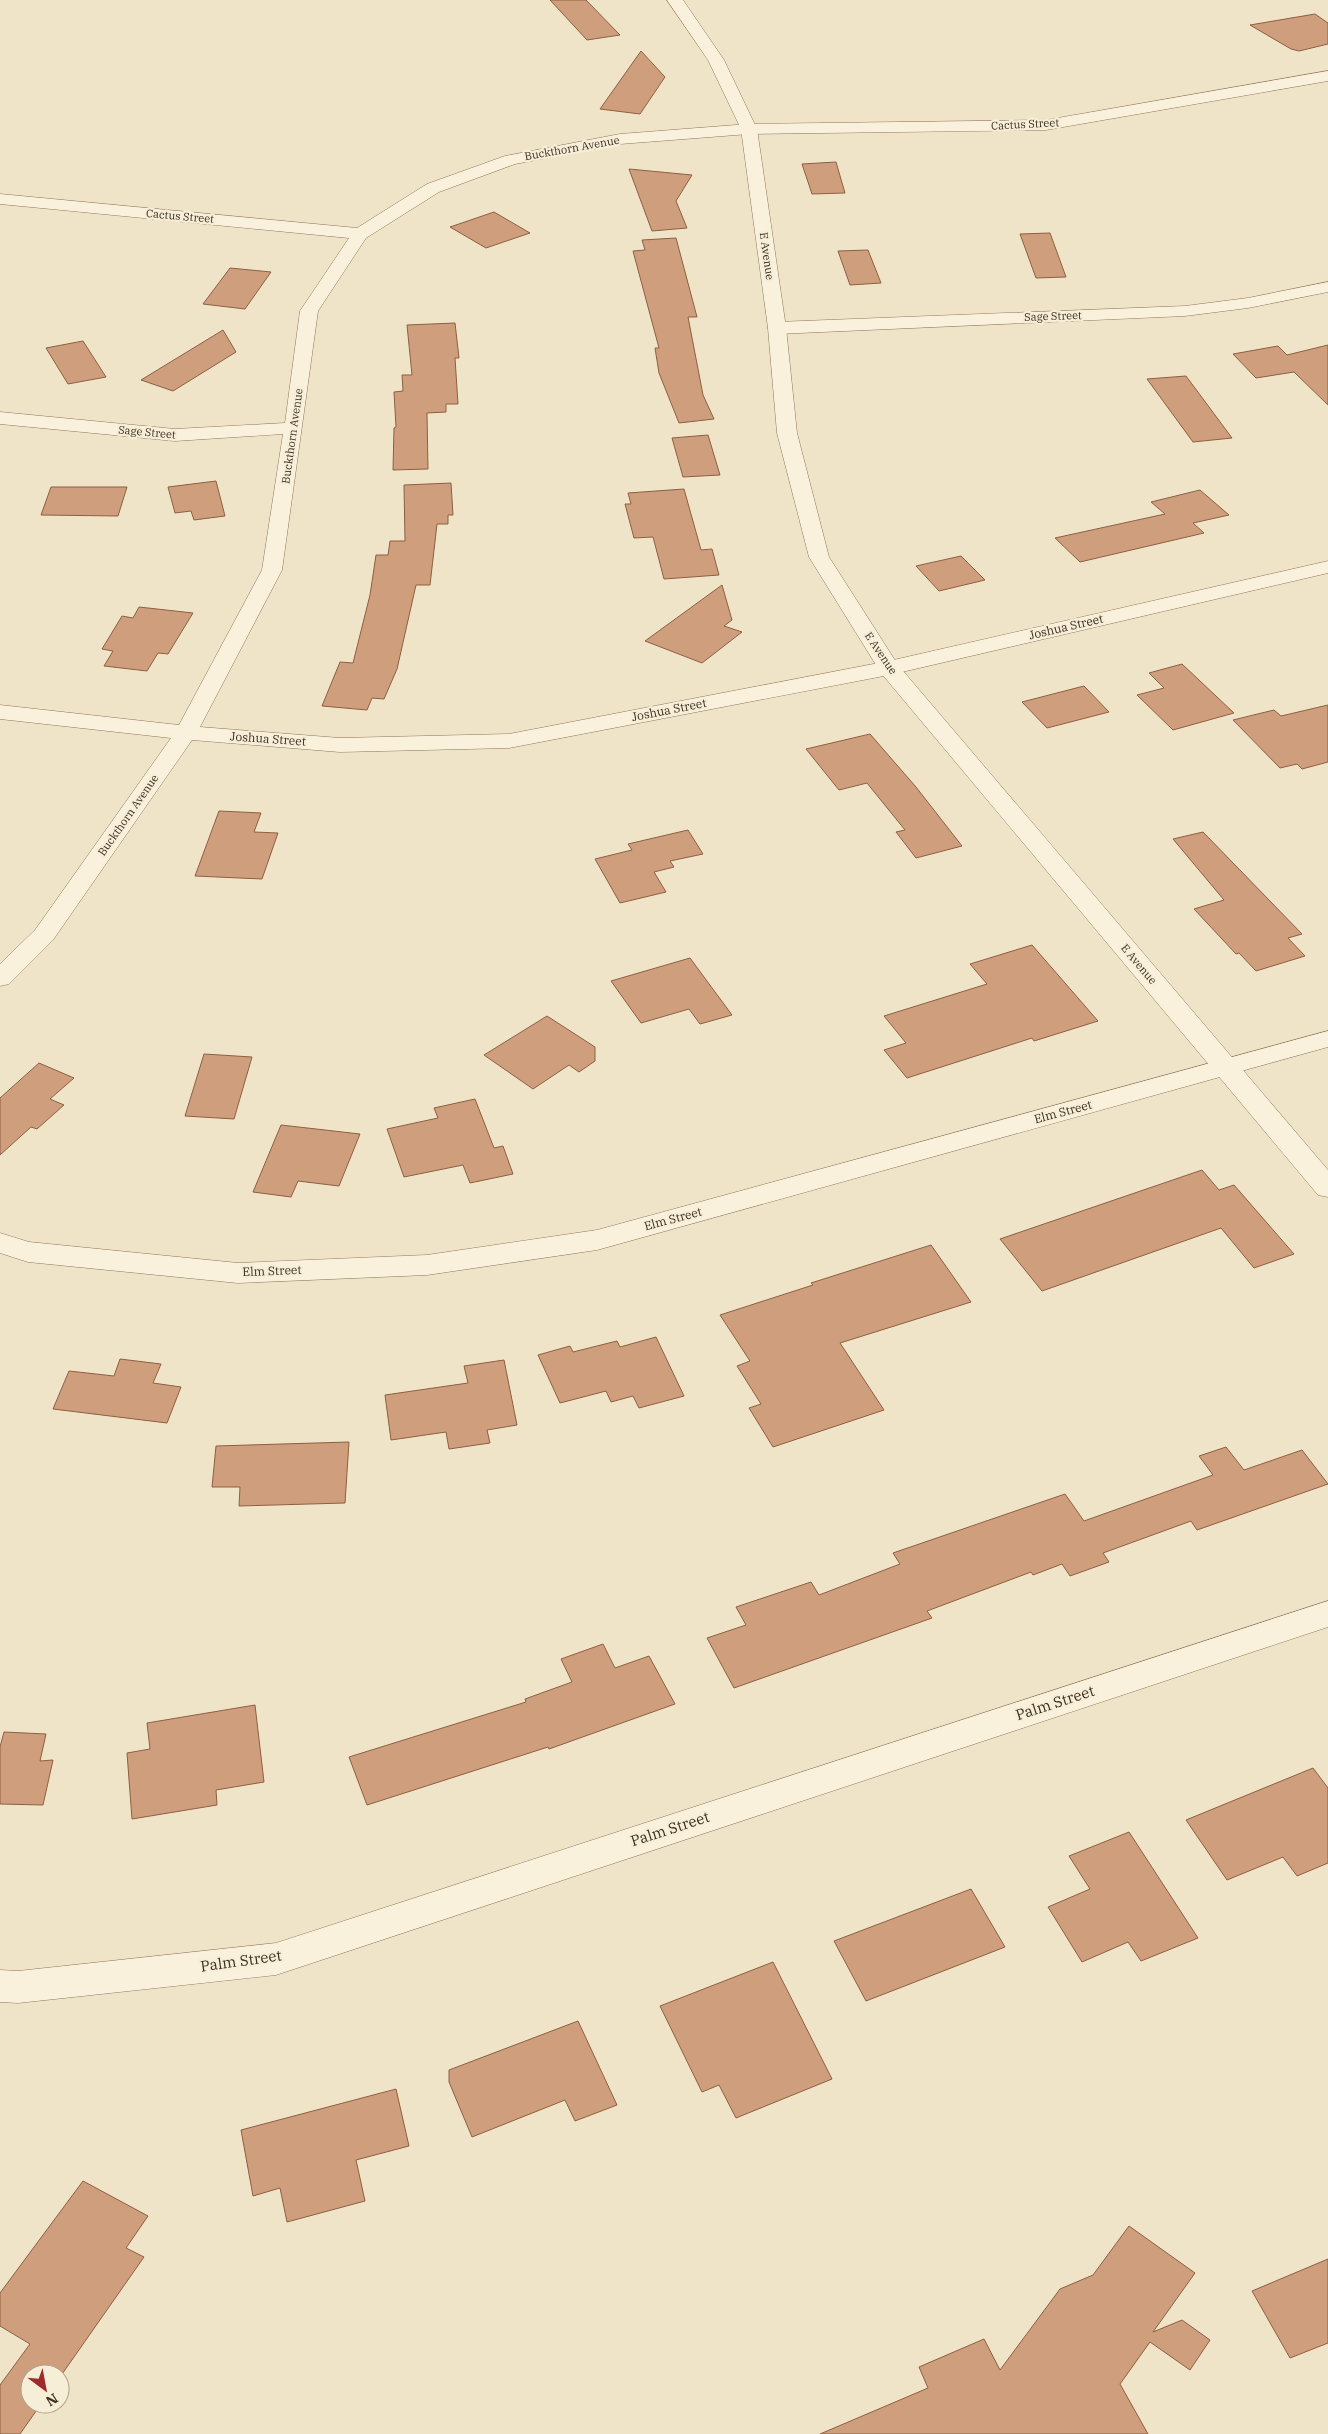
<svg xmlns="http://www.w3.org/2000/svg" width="1328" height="2434" viewBox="0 0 1328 2434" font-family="'IBM Plex Serif',serif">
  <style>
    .building { fill: #cf9f7d; stroke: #8d5f41 }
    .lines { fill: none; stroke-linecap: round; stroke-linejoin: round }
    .minor-casing { stroke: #8d765c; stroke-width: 1 }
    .tertiary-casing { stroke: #8d765c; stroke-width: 1 }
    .minor { fill: #faf1dc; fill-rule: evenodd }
    .tertiary { fill: #faf1dc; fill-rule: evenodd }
    .labels { text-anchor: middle; stroke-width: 4.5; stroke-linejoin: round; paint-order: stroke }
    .far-street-label { font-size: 11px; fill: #3d2e20; stroke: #f7eed8 }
    .street-label { font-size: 12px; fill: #3d2e20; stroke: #f7eed8 }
    .near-street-label { font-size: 15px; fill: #3d2e20; stroke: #f7eed8 }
  </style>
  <rect width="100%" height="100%" fill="#f0e4c8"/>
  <path class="building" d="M 550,0 L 586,0 L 620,35 L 587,40 Z
    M 1315,14 L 1328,23 L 1328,44 L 1299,51 L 1291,49 L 1250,25 Z
    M 641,51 L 665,77 L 640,114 L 600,109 Z
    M 836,162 L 845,193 L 812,194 L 802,164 Z
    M 629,169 L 692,175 L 676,201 L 687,228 L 652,231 Z
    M 494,212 L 530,233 L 486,248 L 450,227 Z
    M 1050,233 L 1066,277 L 1036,278 L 1020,234 Z
    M 676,238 L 697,317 L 688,317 L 703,395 L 714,419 L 679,423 L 659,373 L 655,348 L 659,348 L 633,251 L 645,250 L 642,240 Z
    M 868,250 L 881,283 L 850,285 L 838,251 Z
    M 230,268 L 271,272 L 245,309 L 203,304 Z
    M 455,323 L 459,358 L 455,358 L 458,404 L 446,404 L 446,412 L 427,413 L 428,469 L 393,470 L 394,428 L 396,427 L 394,392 L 403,391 L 402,375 L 412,375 L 407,325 Z
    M 223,330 L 236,352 L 173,391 L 141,380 Z
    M 83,341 L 106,377 L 68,384 L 46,348 Z
    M 1328,345 L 1328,405 L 1294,372 L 1256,378 L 1233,354 L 1278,346 L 1287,355 Z
    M 1186,376 L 1232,438 L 1193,442 L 1147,379 Z
    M 708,435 L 720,475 L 683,477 L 672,438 Z
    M 216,481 L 225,516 L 194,520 L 191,511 L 175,513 L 168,487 Z
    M 451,483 L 453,515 L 448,515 L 448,524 L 437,524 L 430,585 L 416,585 L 397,669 L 384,699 L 372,698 L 367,710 L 322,706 L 340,662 L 353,663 L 370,595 L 376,555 L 388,555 L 390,541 L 405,541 L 404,485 Z
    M 51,487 L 127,487 L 118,516 L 41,515 Z
    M 684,489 L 701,550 L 712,549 L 719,575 L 664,579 L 653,537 L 634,538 L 625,504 L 631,504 L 628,493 Z
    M 1200,490 L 1229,515 L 1193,523 L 1204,533 L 1080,562 L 1055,538 L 1165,514 L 1151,502 Z
    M 961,556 L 985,580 L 939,591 L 916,566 Z
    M 722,585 L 732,620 L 724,626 L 742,632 L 702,663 L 645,641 Z
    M 139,607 L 193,613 L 168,654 L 158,653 L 147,671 L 104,666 L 113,651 L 102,649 L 122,616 L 133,618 Z
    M 1182,664 L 1234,713 L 1173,730 L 1137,695 L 1164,688 L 1149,673 Z
    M 1084,686 L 1109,712 L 1047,728 L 1022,702 Z
    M 1328,705 L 1328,762 L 1302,769 L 1297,764 L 1280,768 L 1233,720 L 1274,710 L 1281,716 Z
    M 870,734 L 916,787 L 962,846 L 916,858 L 896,832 L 905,830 L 867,783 L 839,790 L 806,749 Z
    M 219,811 L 261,813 L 254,832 L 278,833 L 262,879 L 195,876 Z
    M 688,830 L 703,854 L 670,861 L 674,867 L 654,872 L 666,892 L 620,903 L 595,859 L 632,850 L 628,844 Z
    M 1203,832 L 1302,934 L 1288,938 L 1305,956 L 1256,971 L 1239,953 L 1236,954 L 1194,909 L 1224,900 L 1173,839 Z
    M 1032,945 L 1098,1021 L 1034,1041 L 1032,1038 L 907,1078 L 884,1050 L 906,1043 L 884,1016 L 987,984 L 970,964 Z
    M 690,958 L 732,1015 L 700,1024 L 689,1009 L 641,1023 L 611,981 Z
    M 547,1016 L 595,1047 L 595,1061 L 579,1072 L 569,1065 L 533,1089 L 484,1055 Z
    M 204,1054 L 252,1057 L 234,1119 L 185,1116 Z
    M 39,1063 L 74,1078 L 50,1099 L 64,1105 L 37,1129 L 31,1127 L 0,1155 L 0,1098 Z
    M 475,1099 L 494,1148 L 503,1146 L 513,1174 L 470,1183 L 463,1165 L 404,1177 L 387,1129 L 438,1118 L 434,1108 Z
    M 281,1125 L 360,1134 L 339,1186 L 298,1181 L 291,1197 L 253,1192 Z
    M 1202,1170 L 1219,1190 L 1234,1185 L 1294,1254 L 1254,1268 L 1221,1228 L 1042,1291 L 1000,1239 Z
    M 931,1245 L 971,1302 L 840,1343 L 884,1410 L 773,1447 L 749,1408 L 761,1404 L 737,1366 L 750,1361 L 720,1315 L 813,1285 L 811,1283 Z
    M 656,1337 L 684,1396 L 639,1408 L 633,1396 L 611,1402 L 606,1391 L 560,1403 L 538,1355 L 570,1346 L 573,1352 L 617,1341 L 620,1347 Z
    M 120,1359 L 161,1364 L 153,1383 L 181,1387 L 167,1423 L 53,1409 L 69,1371 L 114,1376 Z
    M 504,1360 L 517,1425 L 487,1430 L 490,1443 L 449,1449 L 446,1432 L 391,1440 L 385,1395 L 468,1383 L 464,1366 Z
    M 349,1442 L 345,1503 L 239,1506 L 240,1487 L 212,1487 L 216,1446 Z
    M 1226,1447 L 1244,1470 L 1302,1450 L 1328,1484 L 1197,1530 L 1191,1521 L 1103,1553 L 1109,1562 L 1070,1576 L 1062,1564 L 1033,1575 L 1031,1572 L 927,1611 L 932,1618 L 734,1688 L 707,1638 L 746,1625 L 736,1607 L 811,1582 L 819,1595 L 900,1564 L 893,1553 L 1065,1494 L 1084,1521 L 1213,1475 L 1199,1456 Z
    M 603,1644 L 615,1668 L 649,1656 L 675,1704 L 549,1749 L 548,1747 L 367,1805 L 349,1757 L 526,1702 L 525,1699 L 572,1682 L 561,1659 Z
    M 255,1705 L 264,1782 L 216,1790 L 217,1805 L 132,1819 L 127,1753 L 150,1749 L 147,1723 Z
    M 4,1732 L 46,1734 L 40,1761 L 53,1760 L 43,1805 L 0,1804 L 0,1747 Z
    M 1313,1768 L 1328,1788 L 1328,1863 L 1297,1876 L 1283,1857 L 1227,1880 L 1186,1820 Z
    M 1129,1832 L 1198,1938 L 1141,1961 L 1128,1942 L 1082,1962 L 1048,1907 L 1090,1889 L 1069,1856 Z
    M 971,1889 L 1005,1947 L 866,2001 L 834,1941 Z
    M 773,1962 L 832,2079 L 736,2118 L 719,2085 L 702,2092 L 660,2006 Z
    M 578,2021 L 617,2105 L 575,2121 L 565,2100 L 472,2137 L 449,2082 L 449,2070 Z
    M 396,2089 L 409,2146 L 356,2160 L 365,2201 L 287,2222 L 280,2188 L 253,2196 L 241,2130 Z
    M 83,2181 L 148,2216 L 126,2248 L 144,2257 L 60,2377 L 60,2374 L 30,2374 L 30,2404 L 41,2404 L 20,2434 L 0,2434 L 0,2385 L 30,2344 L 0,2326 L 0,2293 Z
    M 1129,2226 L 1195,2273 L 1153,2332 L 1182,2320 L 1210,2340 L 1190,2370 L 1150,2342 L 1120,2384 L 1148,2434 L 820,2434 L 928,2388 L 919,2367 L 984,2339 L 1000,2370 L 1060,2289 L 1093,2275 Z
    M 1328,2259 L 1328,2343 L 1290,2358 L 1252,2291 Z"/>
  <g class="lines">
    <g class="minor-casing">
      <path id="minor" d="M 1328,71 L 1328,81 L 1046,130 L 749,134 L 620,144 L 515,164 L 439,192 L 366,238 L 318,311 L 282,570 L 200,727 L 340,738 L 509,734 L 889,661 L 1328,561 L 1328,573 L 889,675 L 509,748 L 340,752 L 192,740 L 53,940 L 9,984 L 0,986 L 0,964 L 35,930 L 171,738 L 0,719 L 0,705 L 179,725 L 262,570 L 283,434 L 175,441 L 0,424 L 0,412 L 175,429 L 285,423 L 300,311 L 349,238 L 0,204 L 0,194 L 357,228 L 427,184 L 505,156 L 620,134 L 749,124 L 1046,120 Z
        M 1328,282 L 1328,292 L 1248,308 L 1185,316 L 777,334 L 770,332 L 768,328 L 770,324 L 777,322 L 1185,306 L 1248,298 Z
        M 1328,1031 L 1328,1047 L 597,1250 L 427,1275 L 238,1283 L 28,1262 L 0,1253 L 0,1233 L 29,1242 L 238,1263 L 427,1255 L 597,1230 Z
        M 1328,1601 L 1328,1627 L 276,1975 L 18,2003 L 0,2002 L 0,1970 L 18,1971 L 276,1943 Z"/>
    </g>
    <g class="tertiary-casing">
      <path id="tertiary" d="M 667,0 L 683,0 L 724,60 L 757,129 L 786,328 L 797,433 L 829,557 L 898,665 L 1328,1170 L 1328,1197 L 1318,1195 L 881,673 L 809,557 L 777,433 L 768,328 L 741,129 L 708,60 Z"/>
    </g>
    <use href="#minor" class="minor"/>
    <use href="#tertiary" class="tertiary"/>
  </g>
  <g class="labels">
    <g class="far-street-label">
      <text transform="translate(1025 124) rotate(-3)" y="4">Cactus Street</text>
      <text transform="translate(572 148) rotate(-10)" y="4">Buckthorn Avenue</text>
      <text transform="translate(180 216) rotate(5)" y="4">Cactus Street</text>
      <text transform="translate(767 256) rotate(82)" y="4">E Avenue</text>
      <text transform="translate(1053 316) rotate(-2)" y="4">Sage Street</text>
      <text transform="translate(147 432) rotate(5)" y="4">Sage Street</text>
      <text transform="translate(292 436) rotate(-82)" y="4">Buckthorn Avenue</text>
      <text transform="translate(881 653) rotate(56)" y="4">E Avenue</text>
      <text transform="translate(128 815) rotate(-55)" y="4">Buckthorn Avenue</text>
      <text transform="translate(1139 964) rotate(50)" y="4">E Avenue</text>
    </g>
    <g class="street-label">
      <text transform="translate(1066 627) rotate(-13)" y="4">Joshua Street</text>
      <text transform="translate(669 710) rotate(-11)" y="4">Joshua Street</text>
      <text transform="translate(268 739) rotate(4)" y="4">Joshua Street</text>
      <text transform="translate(1063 1112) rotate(-15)" y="4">Elm Street</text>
      <text transform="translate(673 1219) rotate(-15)" y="4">Elm Street</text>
      <text transform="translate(272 1271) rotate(-2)" y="4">Elm Street</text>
    </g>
    <g class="near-street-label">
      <text transform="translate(1055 1703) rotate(-18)" y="5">Palm Street</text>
      <text transform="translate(670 1829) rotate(-18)" y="5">Palm Street</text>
      <text transform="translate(241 1961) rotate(-8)" y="5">Palm Street</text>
    </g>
  </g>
  <g transform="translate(45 2389) rotate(148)"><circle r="24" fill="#f7eed8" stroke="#ada18e"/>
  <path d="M0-4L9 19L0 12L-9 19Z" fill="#9e2a2b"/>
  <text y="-8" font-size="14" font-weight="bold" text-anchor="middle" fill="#3d2e20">N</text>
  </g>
</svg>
